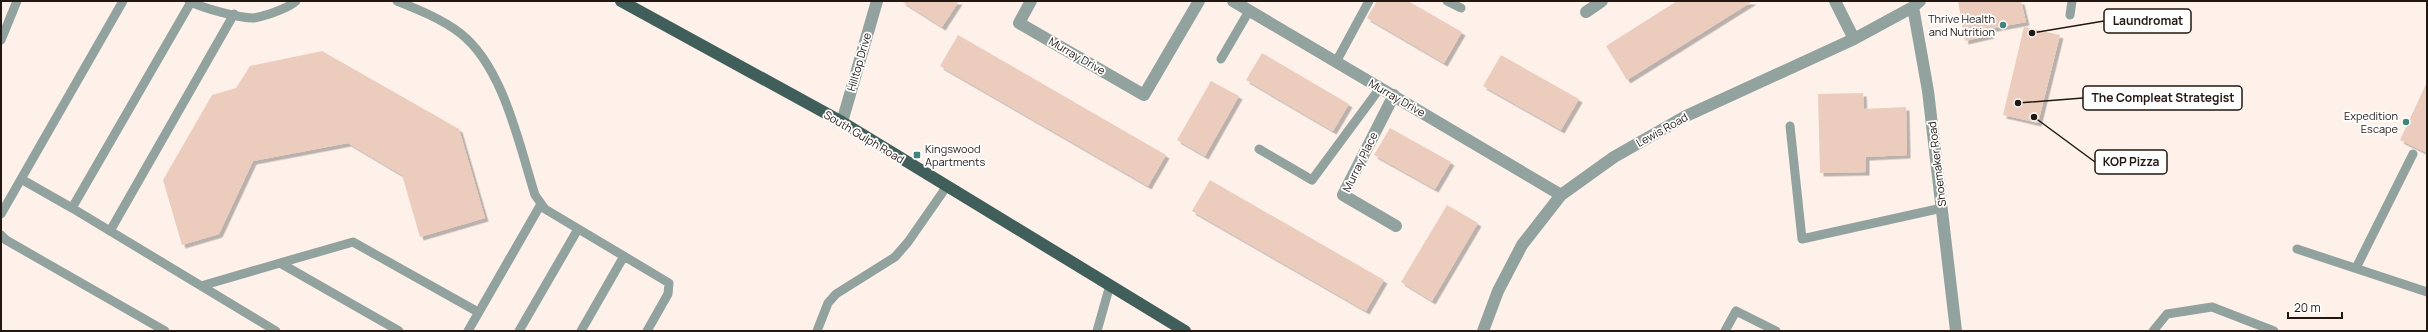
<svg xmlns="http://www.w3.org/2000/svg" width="2428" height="332" viewBox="0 0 2428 332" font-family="Manrope,sans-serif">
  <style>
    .building { fill: #ecccbd; filter: url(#shadow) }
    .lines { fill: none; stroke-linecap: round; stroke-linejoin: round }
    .lane { stroke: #91a29f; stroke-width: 9 }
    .street { stroke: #91a29f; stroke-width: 12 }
    .primary { stroke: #415f5a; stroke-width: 12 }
    .poi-dot { fill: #40857b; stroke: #fff; stroke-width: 1.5 }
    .labels { text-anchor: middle; stroke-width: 3.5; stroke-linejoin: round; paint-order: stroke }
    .poi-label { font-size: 11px; fill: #221711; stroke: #fff; text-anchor: end }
    .street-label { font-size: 11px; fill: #221711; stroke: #fff }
    .leader { fill: none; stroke: #221711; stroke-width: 1.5 }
    .callout-dot { fill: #221711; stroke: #fff; stroke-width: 1.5 }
    .callout { fill: #fff; stroke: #221711; stroke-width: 1.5 }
    .callout-label { font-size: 12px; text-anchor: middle; font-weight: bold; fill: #221711 }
  </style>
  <defs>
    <filter id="shadow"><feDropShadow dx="3.5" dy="3.5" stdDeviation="0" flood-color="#0004"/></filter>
  </defs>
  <rect width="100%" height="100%" fill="#fef1ea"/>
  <path class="building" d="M 901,1 L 959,1 L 942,27 Z
    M 1377,1 L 1408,1 L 1462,32 L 1444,63 L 1367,18 Z
    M 1677,1 L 1753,1 L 1627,80 L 1606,46 Z
    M 1958,1 L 2021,1 L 2026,22 L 1989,29 L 1991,35 L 1965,41 Z
    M 2024,27 L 2060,35 L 2038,123 L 2003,115 Z
    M 958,35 L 1166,155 L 1148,186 L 940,66 Z
    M 322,51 L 459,129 L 485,218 L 420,237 L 402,175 L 348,143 L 253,161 L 219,234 L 182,245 L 163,180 L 212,95 L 236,88 L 250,66 Z
    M 1262,53 L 1349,104 L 1333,131 L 1246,80 Z
    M 1501,55 L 1579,99 L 1561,130 L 1483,86 Z
    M 1211,81 L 1239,96 L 1205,156 L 1177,140 Z
    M 2427,82 L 2427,153 L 2400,140 Z
    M 1863,93 L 1864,109 L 1906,107 L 1907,155 L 1866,157 L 1866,172 L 1820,173 L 1818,94 Z
    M 1390,128 L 1451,162 L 1435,189 L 1374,155 Z
    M 1210,180 L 1384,280 L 1366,311 L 1192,211 Z
    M 1447,205 L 1478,223 L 1432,301 L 1401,282 Z"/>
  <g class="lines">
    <path class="lane" d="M 189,1 C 202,8 239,18 253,18 C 263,17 289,8 296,1
      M 397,1 C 417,9 442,19 460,33 C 503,66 519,144 535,195 L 545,209 L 669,283 L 668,294 L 647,331
      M 1447,1 L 1461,8
      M 191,2 L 72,208 L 276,331
      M 2070,15 L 2072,1
      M 1,40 L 17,1
      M 1221,59 L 1249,11
      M 1336,62 L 1369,1
      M 1790,126 L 1802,239 L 1942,208
      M 1259,149 L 1312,180 L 1380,88
      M 21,179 L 72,208
      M 1,214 L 123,1
      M 110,231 L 234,14
      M 1,235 L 6,240 L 165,331
      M 2297,249 L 2427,292
      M 280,263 L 353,242 L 478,312
      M 2356,268 L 2413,154
      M 201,286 L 280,263 L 399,331
      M 468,331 L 541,204
      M 519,331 L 578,229
      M 581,331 L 624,256
      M 817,331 L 828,303 L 836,294 L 895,257 L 908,242 L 947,186
      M 1097,331 L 1110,285
      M 1725,331 L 1736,311 L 1776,331
      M 2153,331 L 2167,314 L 2212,307 L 2274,331"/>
    <path class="street" d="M 1031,1 L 1019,23 L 1144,95 L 1199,1
      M 1233,1 L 1561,195
      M 1835,1 L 1854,39
      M 1920,1 L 1913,7 L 1928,91 L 1956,331
      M 1586,12 L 1602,1
      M 1394,95 L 1343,195 L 1396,226
      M 842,122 L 877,1
      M 1483,331 L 1498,291 L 1522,245 L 1561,195 L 1614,157 L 1686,116 L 1854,39 L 1913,7"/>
    <path class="primary" d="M 621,1 L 842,122 L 1185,331"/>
  </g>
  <g class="poi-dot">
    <circle cx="2003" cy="25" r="4"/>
    <circle cx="2406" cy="122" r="4"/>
    <rect x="913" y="151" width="8" height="8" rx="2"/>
  </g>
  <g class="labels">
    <g class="poi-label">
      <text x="1995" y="23">Thrive Health<tspan x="1995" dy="13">and Nutrition</tspan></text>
      <text x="2398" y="120">Expedition<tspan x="2398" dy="13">Escape</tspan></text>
      <text x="925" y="153" text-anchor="start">Kingswood<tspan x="925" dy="13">Apartments</tspan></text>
    </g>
    <g class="street-label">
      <text transform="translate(1077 56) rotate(30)" y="4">Murray Drive</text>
      <text transform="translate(859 62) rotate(-74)" y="4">Hilltop Drive</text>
      <text transform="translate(1397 98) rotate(30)" y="4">Murray Drive</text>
      <text transform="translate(1662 130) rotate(-29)" y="4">Lewis Road</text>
      <text transform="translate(864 137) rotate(31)" y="4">South Gulph Road</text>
      <text transform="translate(1360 162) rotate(-64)" y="4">Murray Place</text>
      <text transform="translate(1937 164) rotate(-97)" y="4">Shoemaker Road</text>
    </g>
  </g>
  <path class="leader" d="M2032 33L2104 21M2018 103L2083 98M2034 117L2095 162"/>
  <g class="callout-dot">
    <circle cx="2032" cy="33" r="4"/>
    <circle cx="2018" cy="103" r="4"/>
    <circle cx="2034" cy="117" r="4"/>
  </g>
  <g class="callout">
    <rect x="2104" y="9" width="87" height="24" rx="4"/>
    <rect x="2083" y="86" width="159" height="24" rx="4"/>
    <rect x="2095" y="150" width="72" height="24" rx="4"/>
  </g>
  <g class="callout-label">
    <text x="2148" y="25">Laundromat</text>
    <text x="2163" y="102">The Compleat Strategist</text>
    <text x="2131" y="166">KOP Pizza</text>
  </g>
  <rect width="2428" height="332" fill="none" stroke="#221711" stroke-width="4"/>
  <path d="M2288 312v6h54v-6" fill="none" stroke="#221711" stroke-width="2"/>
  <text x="2294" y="312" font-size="12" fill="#221711" stroke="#ffffff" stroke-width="3" paint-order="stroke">20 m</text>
</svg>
